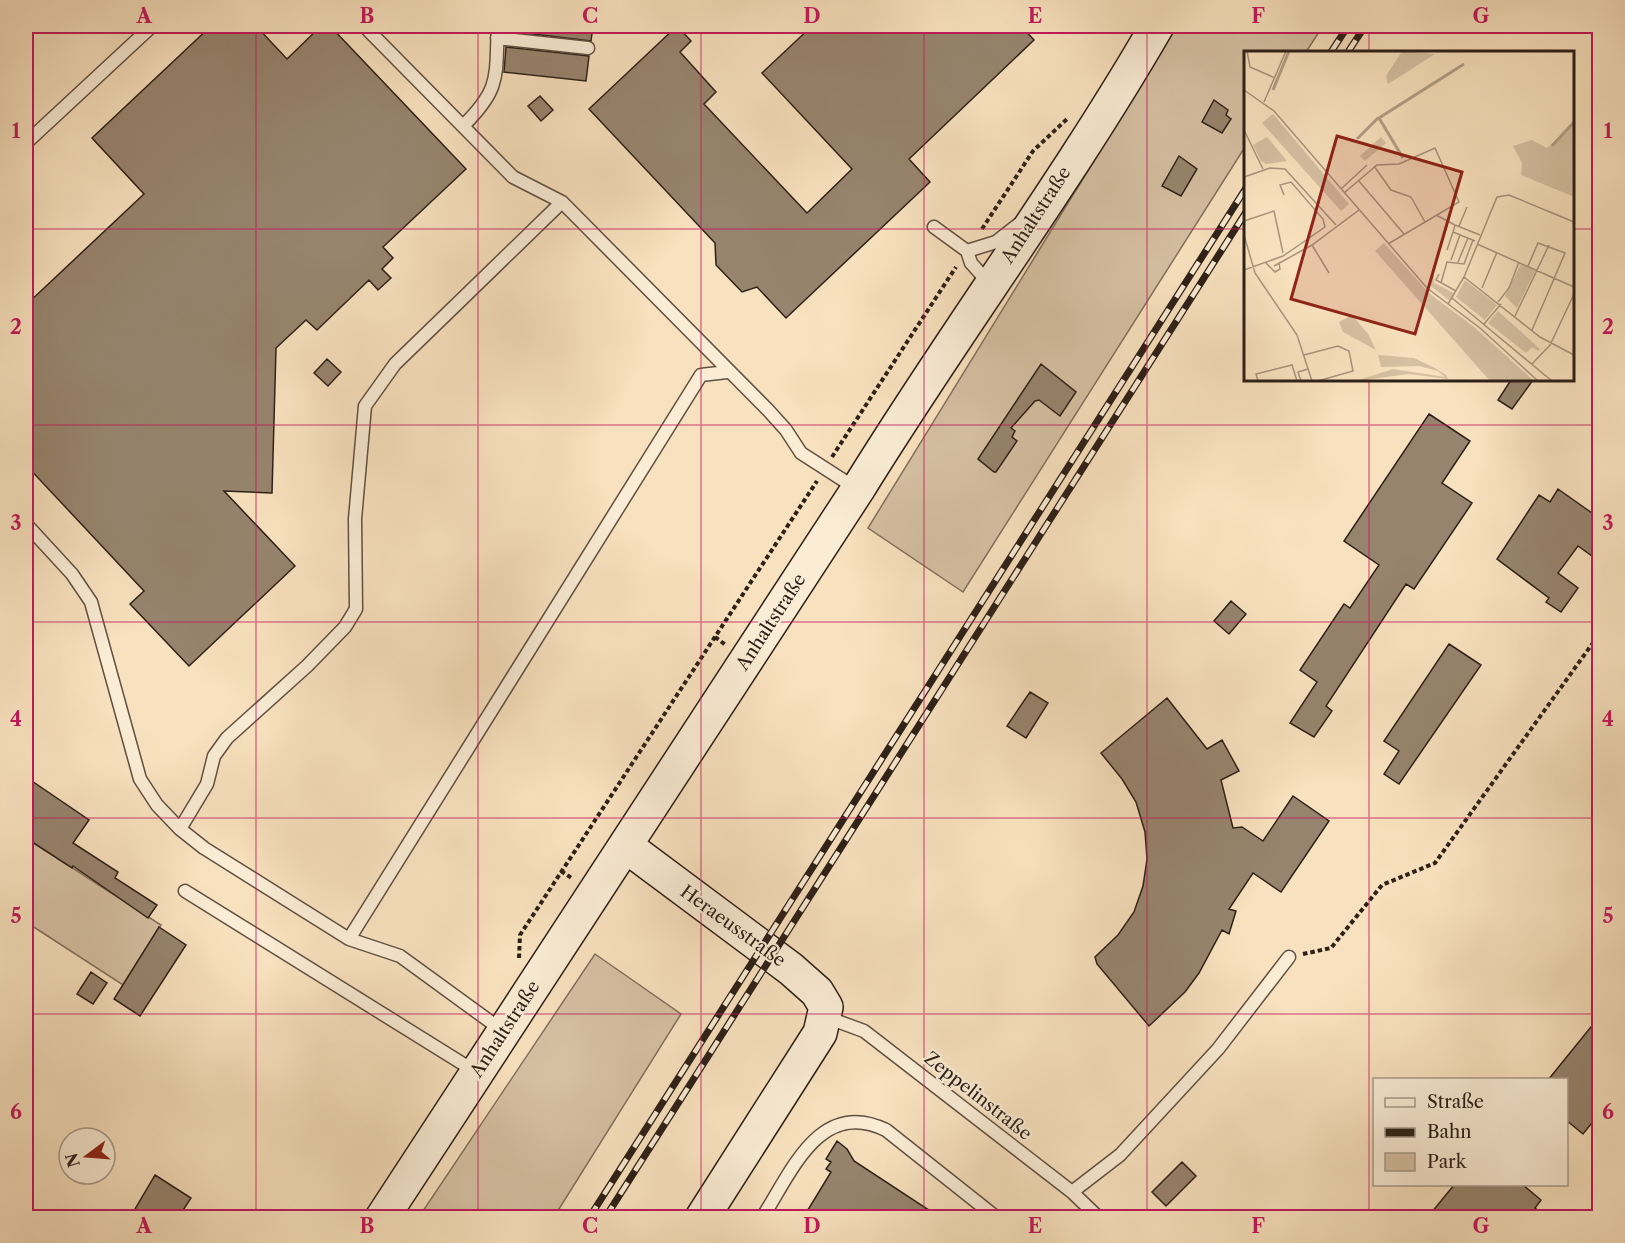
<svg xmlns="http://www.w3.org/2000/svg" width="1625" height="1243" viewBox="0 0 1625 1243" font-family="'Libre Caslon Text',serif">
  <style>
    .green { fill: #d5c0a2; stroke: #81705d; stroke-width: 1.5 }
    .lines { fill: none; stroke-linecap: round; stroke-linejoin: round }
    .stream { stroke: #7d6c5a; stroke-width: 6 }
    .building { fill: #97846e; stroke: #2d2018; stroke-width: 1.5 }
    .lane-casing { stroke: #605042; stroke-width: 15 }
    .secondary-casing { stroke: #2d2018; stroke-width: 36 }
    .path { stroke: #2d2018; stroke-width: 4; stroke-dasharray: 4.5 3; stroke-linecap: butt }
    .lane { stroke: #faecd5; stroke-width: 12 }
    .secondary { stroke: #faecd5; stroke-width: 33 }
    .rail-casing { stroke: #2d2018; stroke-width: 7 }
    .rail { stroke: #faecd5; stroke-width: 4.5; stroke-dasharray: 14; stroke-linecap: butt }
    .grid { fill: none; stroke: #c2185b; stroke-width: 1.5; stroke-opacity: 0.55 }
    .labels { text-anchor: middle; stroke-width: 4.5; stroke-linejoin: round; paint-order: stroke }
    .street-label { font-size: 18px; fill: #2d2018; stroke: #faecd5 }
    .inset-river { fill: none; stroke: #b39f86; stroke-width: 3 }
    .inset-road { fill: none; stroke: #a7947c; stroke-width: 1.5 }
    .view { fill: #8f2418; fill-opacity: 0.15; stroke: #8f2418; stroke-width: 3 }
    .inset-edge { fill: none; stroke: #2d2018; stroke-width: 3 }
    .neatline { fill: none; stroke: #c2185b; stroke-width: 2 }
    .grid-label { font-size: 20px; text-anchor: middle; font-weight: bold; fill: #c2185b }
  </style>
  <rect width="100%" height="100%" fill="#f8e1be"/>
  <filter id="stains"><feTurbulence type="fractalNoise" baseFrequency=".00333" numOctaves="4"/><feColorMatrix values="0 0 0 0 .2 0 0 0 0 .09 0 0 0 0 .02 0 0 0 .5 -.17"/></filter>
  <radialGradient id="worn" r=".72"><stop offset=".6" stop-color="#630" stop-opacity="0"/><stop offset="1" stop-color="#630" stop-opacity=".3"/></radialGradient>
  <path class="green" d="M 1177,26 L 1323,26 L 1306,52 L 1246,52 L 1245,147 L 963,592 L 868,528 Z
    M 26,838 L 161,925 L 123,985 L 26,922 Z
    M 595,954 L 681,1014 L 554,1217 L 419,1217 Z"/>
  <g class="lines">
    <path class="stream" d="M 26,583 L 30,578"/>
  </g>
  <path class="building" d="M 211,26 L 256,26 L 287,59 L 321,26 L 330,26 L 466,169 L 383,247 L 393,258 L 382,269 L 391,278 L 378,290 L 369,280 L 317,330 L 306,320 L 276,348 L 272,493 L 224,491 L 295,566 L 189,666 L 130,604 L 144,591 L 26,465 L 26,305 L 144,194 L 92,138 Z
    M 509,26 L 593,26 L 591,41 L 508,31 Z
    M 677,26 L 691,41 L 680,52 L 716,92 L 704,104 L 807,213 L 852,169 L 762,73 L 812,26 L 828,26 L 835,32 L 842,26 L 1021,26 L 1034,40 L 909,159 L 930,182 L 786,318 L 757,287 L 742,292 L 716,265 L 715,243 L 589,109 Z
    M 506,47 L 589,56 L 586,81 L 504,72 Z
    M 540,96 L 553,110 L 541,121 L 528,106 Z
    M 1214,100 L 1228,110 L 1226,115 L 1231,119 L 1222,133 L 1202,122 Z
    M 1179,156 L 1197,169 L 1181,196 L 1162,186 Z
    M 327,359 L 341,372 L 328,386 L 314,373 Z
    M 1041,364 L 1076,392 L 1060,416 L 1039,400 L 1035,401 L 1011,428 L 1015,431 L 1012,437 L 1017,441 L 996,472 L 994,472 L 978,459 Z
    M 1511,380 L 1533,380 L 1512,409 L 1498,400 Z
    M 1429,414 L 1470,441 L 1442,483 L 1472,503 L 1414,589 L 1406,584 L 1326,706 L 1332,711 L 1314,737 L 1290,723 L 1317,682 L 1300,670 L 1344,604 L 1350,608 L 1379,565 L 1344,541 Z
    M 1558,489 L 1599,518 L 1599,561 L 1578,546 L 1558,573 L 1578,588 L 1561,612 L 1546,602 L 1549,598 L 1497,559 L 1539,495 L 1550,502 Z
    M 1231,601 L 1246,614 L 1229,634 L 1214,621 Z
    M 1449,644 L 1481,665 L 1399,784 L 1384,774 L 1399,751 L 1384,741 Z
    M 1030,692 L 1048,703 L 1026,738 L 1007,726 Z
    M 1167,698 L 1207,749 L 1222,740 L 1239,771 L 1221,780 L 1233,828 L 1242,827 L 1263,841 L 1293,796 L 1329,821 L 1281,892 L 1253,873 L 1229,909 L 1236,911 L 1229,934 L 1222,930 L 1199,973 L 1185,992 L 1149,1026 L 1097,964 L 1095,957 L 1118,935 L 1134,912 L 1143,886 L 1147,859 L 1145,832 L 1136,802 L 1122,779 L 1101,753 Z
    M 26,777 L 89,820 L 73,843 L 118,872 L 115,878 L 157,905 L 148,918 L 73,866 L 72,868 L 26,838 Z
    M 159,927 L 186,945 L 140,1016 L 114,999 Z
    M 91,972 L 107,983 L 93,1004 L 77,994 Z
    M 1599,1017 L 1599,1114 L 1583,1134 L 1566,1120 L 1566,1080 L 1548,1080 Z
    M 837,1141 L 847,1149 L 854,1161 L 941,1218 L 803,1218 L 831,1172 L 826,1169 L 831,1162 L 826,1159 Z
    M 1182,1162 L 1196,1176 L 1166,1206 L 1152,1192 Z
    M 155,1175 L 191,1198 L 178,1218 L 149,1218 L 135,1209 Z
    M 1454,1185 L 1523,1185 L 1541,1200 L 1535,1208 L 1546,1218 L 1427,1218 Z"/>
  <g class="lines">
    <g class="lane-casing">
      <path id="lane" d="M 364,26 L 513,177 L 562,202 L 768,410 L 786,430 L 801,453 L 857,489
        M 497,38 L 588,48
        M 464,125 C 502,87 495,76 498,26
        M 26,143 L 152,26
        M 934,227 L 967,251 L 971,263 L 989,283
        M 967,251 L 996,242 L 1019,224
        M 26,524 L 72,574 L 91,602 L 140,779 L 157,805 L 180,829 L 204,848 L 349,939 L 400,956 L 503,1031
        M 180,829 L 207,784 L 214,756 L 227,738 L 307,666 L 345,627 L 356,609 L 355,519 L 365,406 L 395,364 L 562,202
        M 185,891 L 476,1072
        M 349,939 L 701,375 L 727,372
        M 826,1017 L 864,1031 L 1072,1192 L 1099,1218
        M 1072,1192 L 1120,1155 L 1218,1049 L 1289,957
        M 762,1218 C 792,1171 820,1098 886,1130 L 997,1218"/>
    </g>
    <g class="secondary-casing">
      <path id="secondary" d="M 626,846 L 791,969 L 817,992 L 826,1007 L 820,1033 L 702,1218
        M 382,1218 L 858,489 C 954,333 1065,185 1157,26"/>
    </g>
    <path class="path" d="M 982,229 L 1033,151 L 1067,119
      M 832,457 L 956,267
      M 715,637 L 727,646
      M 561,871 L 573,879
      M 1303,954 L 1331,948 L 1382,885 L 1435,863 L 1600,633
      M 519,958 L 520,935 L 817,481"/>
    <use href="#lane" class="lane"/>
    <use href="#secondary" class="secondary"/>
    <g class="rail-casing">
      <path id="rail" d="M 1331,52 L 1348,26
        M 1348,52 L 1365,26
        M 589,1218 L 1246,188
        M 605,1218 L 1246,212"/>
    </g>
    <use href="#rail" class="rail"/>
  </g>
  <path class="grid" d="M 256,26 L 256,1218M 478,26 L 478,1218M 701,26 L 701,1218M 924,26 L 924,1218M 1147,26 L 1147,1218M 1369,26 L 1369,52M 26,229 L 1246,229M 1572,229 L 1600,229M 1369,380 L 1369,1218M 26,425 L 1600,425M 26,622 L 1600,622M 26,818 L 1600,818M 26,1014 L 1600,1014"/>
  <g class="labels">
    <g class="street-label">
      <text transform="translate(1036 215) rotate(-57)" y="6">Anhaltstraße</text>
      <text transform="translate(771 622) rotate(-57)" y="6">Anhaltstraße</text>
      <text transform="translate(733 926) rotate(36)" y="6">Heraeusstraße</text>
      <text transform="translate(505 1029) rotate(-57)" y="6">Anhaltstraße</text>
      <text transform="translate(978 1096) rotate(38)" y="6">Zeppelinstraße</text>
    </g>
  </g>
  <g transform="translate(1244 51)">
    <rect width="330" height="330" fill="#f8e1be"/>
    <path d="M 158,0 L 191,3 L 144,33 L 142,25 ZM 29,63 L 105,153 L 97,160 L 18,72 ZM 330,72 L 328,145 L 277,124 L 278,112 L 269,95 L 288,89 L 303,97 ZM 23,86 L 43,110 L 22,113 L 17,110 L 9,94 ZM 137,86 L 142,92 L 121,110 L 116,105 ZM 140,192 L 186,243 L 230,276 L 290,330 L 246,330 L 131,200 ZM 277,213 L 291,220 L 273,257 L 261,245 ZM 190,223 L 190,232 L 210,242 L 205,249 L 184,233 ZM 221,229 L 253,254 L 241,269 L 212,246 ZM 254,260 L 296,298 L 294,300 L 288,296 L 282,302 L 244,272 ZM 108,264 L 124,283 L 132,299 L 99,281 L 95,271 ZM 134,304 L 170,307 L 191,317 L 202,324 L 204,328 L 165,323 L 112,330 L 149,318 L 201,326 L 194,320 L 175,315 L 137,316 Z" fill="#d5c0a2"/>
    <path class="inset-river" d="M 29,39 L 45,0M 113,88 L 134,67M 308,95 L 330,71M 159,107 L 135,67 L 220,13"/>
    <path class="inset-road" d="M 3,0 L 6,16 L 31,27M 0,39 L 30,60 L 183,237 L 236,277 L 294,330M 20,51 L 42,0M 0,79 L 19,118M 130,115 L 147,139 L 167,146 L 181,171M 0,126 L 26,117 L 41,118 L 92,174M 114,129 L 160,183M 97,138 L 123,114M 100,142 L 133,114 L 155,113 L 191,97 L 215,151 L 144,193M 192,164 L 211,174 L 209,181M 0,170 L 30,160 L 39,202M 211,174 L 236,184M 215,175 L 223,156M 0,184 L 11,222 L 53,284 L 68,330M 233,193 L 330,236M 68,194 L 85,222M 203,199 L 209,181 L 231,190M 207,209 L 216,184M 214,211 L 224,187M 22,212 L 31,221 L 36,218 L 35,212M 30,215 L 68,194 L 115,159M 284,215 L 294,192 L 321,202 L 288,279M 0,219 L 39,205 L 81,176 L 79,168 L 47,131 L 36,134 L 40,144M 195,223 L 192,229 L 212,240M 220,226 L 296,286 L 330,304M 197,232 L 203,211 L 220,213 L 229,189M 238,237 L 253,201M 208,247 L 308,330M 254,251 L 265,237 L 275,211M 204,253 L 220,226 L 253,146 L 265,144 L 330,171M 271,265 L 305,194M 240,273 L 257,253M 60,304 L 94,295 L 105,300 L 109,320 L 74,330M 288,313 L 306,294 L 330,243M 14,330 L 12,323 L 48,314 L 53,330M 57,330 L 54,321 L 64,318"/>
    <path class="view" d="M 93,85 L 218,121 L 171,283 L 47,248 Z"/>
    <rect width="330" height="330" class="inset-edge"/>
  </g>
  <rect width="1625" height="1243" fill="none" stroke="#f8e1be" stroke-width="66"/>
  <rect x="1373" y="1078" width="195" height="108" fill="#faecd5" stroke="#a89a89" stroke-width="1.5"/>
  <rect x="1385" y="1098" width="30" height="9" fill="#faecd5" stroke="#a89a89" stroke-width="1.5"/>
  <text x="1427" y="1108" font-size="18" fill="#2d2018">Straße</text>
  <rect x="1385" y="1128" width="30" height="9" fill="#2d2018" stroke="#a89a89" stroke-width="1.5"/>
  <text x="1427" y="1138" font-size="18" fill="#2d2018">Bahn</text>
  <rect x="1385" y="1153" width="30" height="18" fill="#d5c0a2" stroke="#a89a89" stroke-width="1.5"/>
  <text x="1427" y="1168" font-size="18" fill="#2d2018">Park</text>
  <g transform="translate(87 1156) rotate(254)"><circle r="28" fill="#faecd5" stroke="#a89a89" stroke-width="1.5"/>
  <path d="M0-4.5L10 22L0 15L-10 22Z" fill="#8f2418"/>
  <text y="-9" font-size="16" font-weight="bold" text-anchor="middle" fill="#2d2018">N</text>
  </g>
  <rect x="33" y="33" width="1559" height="1177" class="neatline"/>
  <g class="grid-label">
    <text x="144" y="23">A</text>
    <text x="367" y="23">B</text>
    <text x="590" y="23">C</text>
    <text x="812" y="23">D</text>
    <text x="1035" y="23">E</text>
    <text x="1258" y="23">F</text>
    <text x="1481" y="23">G</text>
    <text x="16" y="138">1</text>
    <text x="1608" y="138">1</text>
    <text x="16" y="334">2</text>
    <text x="1608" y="334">2</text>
    <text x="16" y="530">3</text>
    <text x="1608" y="530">3</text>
    <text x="16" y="726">4</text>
    <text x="1608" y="726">4</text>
    <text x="16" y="923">5</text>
    <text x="1608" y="923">5</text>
    <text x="16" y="1119">6</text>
    <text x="1608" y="1119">6</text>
    <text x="144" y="1233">A</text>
    <text x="367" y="1233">B</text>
    <text x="590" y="1233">C</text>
    <text x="812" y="1233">D</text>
    <text x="1035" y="1233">E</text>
    <text x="1258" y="1233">F</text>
    <text x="1481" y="1233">G</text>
  </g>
  <rect width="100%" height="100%" filter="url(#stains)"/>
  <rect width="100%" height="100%" fill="url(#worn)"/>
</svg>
